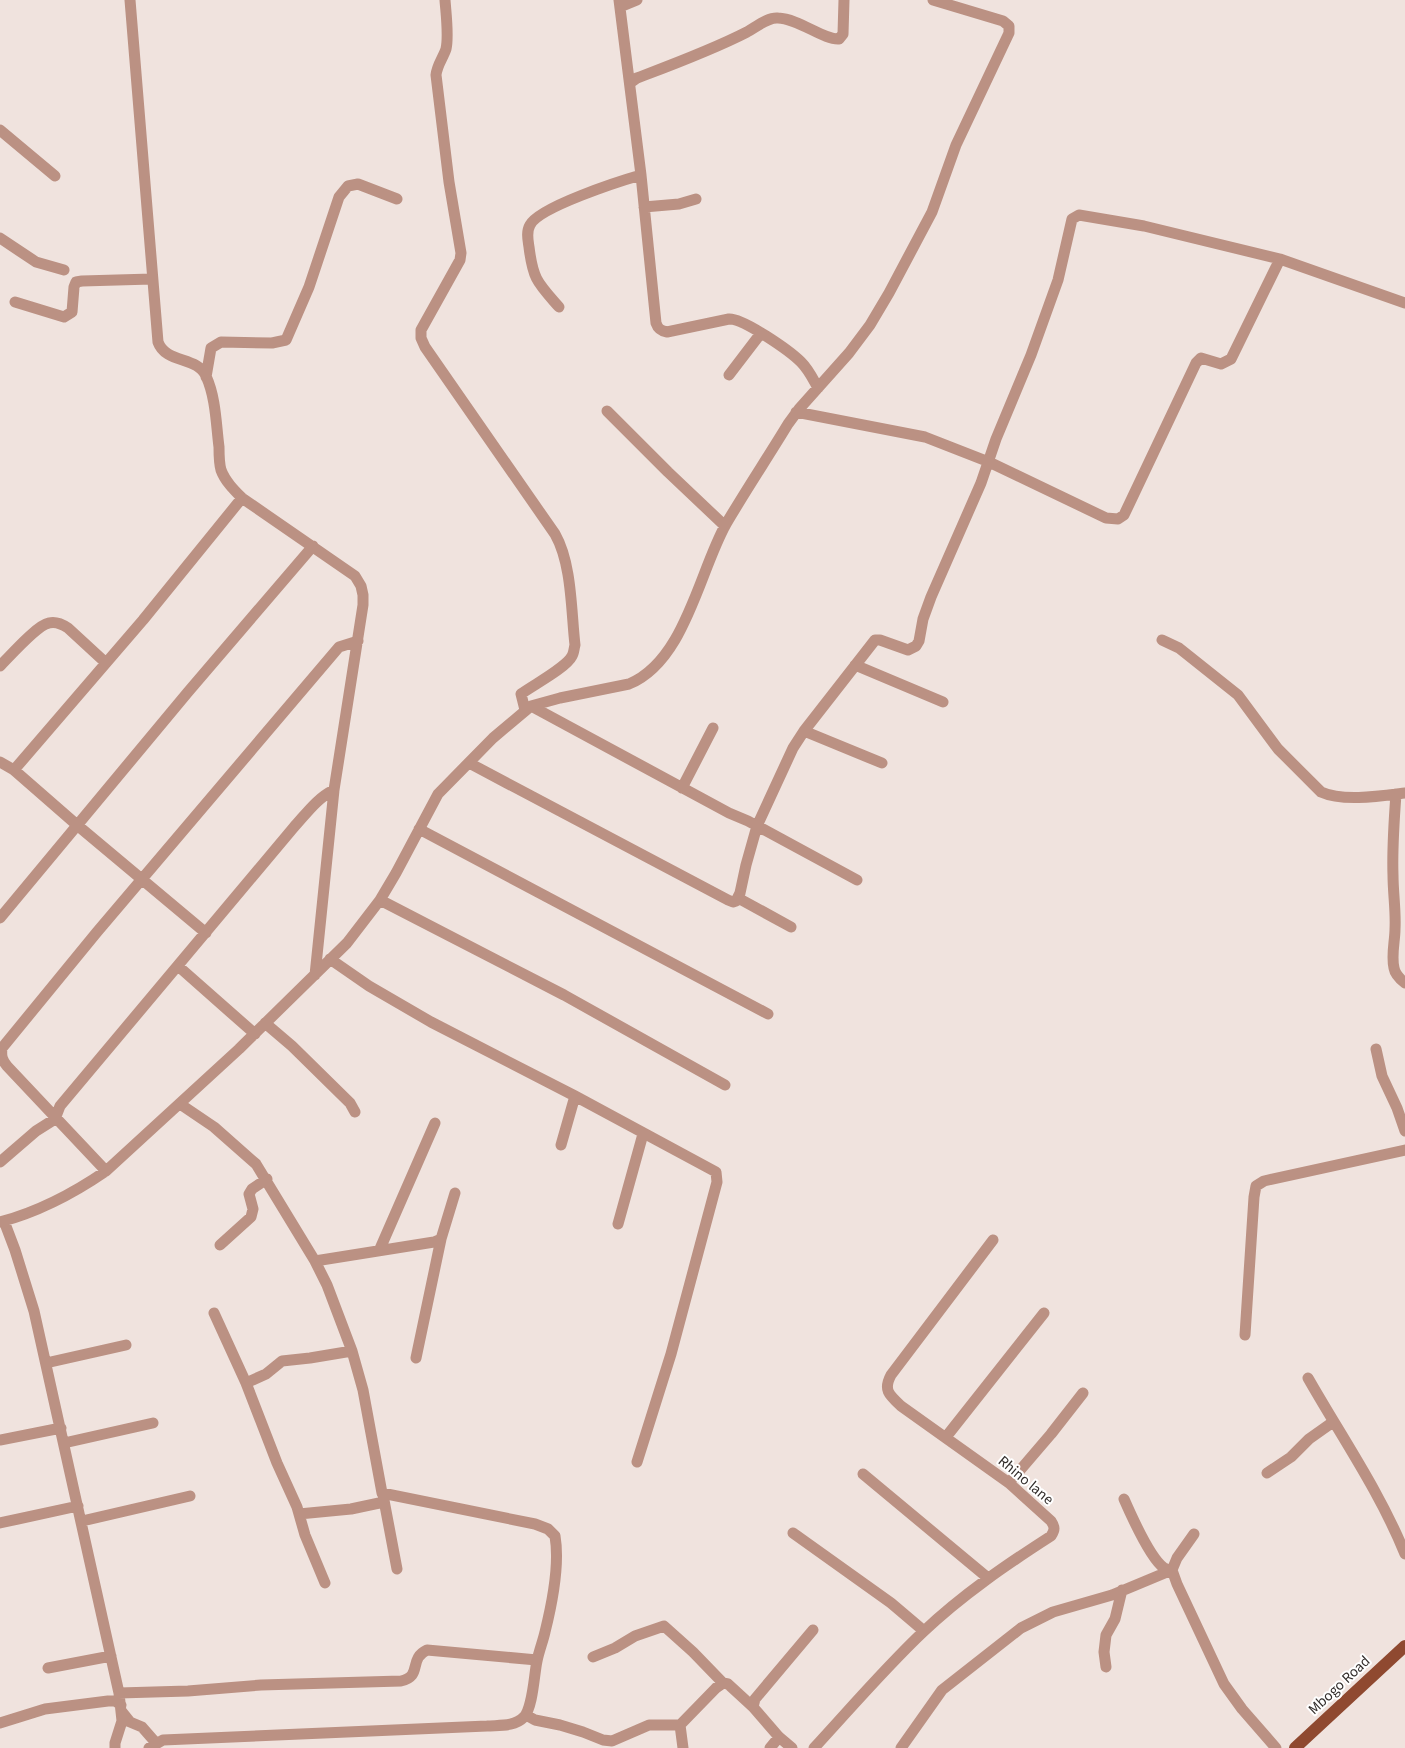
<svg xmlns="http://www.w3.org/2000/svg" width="1405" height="1748" viewBox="0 0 1405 1748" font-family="'Source Sans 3',sans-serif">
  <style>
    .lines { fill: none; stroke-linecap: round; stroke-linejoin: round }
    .minor { stroke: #bb9183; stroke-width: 11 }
    .major { stroke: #8f4930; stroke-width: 12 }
    .labels { text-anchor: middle; stroke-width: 4; stroke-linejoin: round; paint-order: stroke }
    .street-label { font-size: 15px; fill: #332e2c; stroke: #fff }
  </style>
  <rect width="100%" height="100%" fill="#f0e3de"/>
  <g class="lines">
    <path class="minor" d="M 130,0 L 158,342 C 166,364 197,356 206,376 C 216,398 216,424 219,447 C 219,455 219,463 221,470 C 225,481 234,490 242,498 L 355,576 L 361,586 L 363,595 L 363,605 L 334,790 L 315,975
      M 445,0 C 446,14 449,36 446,49 C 443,58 437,65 436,75 L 449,182 L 461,253 L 460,260 L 421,330 L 421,338 L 425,347 L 555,534 C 572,564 571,610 575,645 C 574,648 574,653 572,656 C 566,668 533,685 521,694 L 525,710
      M 619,0 L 641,175 L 656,323 C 658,329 661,331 667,332 L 729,319 C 743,318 790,351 801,362 C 809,370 813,379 818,388
      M 620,7 L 637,0
      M 630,83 L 637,78 C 674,64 712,50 747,32 C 756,27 768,17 778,18 C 800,19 823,40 839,39 L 843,34 L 844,0
      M 0,130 L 55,176
      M 644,207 L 679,204 L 696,199
      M 0,238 L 36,262 L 64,270
      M 15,302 L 64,317 L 72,312 L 74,287 L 76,282 L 82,281 L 152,279
      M 559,307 C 538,283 533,280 529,247 C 528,240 526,232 530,225 C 539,207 620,181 641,175
      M 729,375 L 761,333
      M 206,377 L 211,348 L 221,342 L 272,343 L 286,340 L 309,287 L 339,197 L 348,186 L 358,184 L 397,199
      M 607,411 L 668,472 L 725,526
      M 796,412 L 925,437 L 989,462 L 1106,518 L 1118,519 L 1124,515 L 1196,363 L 1201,358 L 1221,364 L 1231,359 L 1280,259
      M 1162,640 L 1179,648 L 1238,695 L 1278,749 L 1321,792 C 1343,802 1381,796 1405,793
      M 855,665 L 943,702
      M 0,666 C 10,656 37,625 49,623 C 56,621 62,624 68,628 L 106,663
      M 531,706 L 729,813 L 748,821 L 857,880
      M 804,731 L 882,763
      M 0,762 L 14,770 L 77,825 L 206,933
      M 469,763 L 728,900 L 733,902 L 736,901 L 740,893 L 746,865 L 757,826 L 793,748 L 804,731 L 875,640 L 880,640 L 908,650 L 916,646 L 919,641 L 923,619 L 931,597 L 981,483 L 996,439 L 1031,355 L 1058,280 L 1072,219 L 1079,215 L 1144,226 L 1280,259 L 1405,303
      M 14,770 L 143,620 L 242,498
      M 682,788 L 713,728
      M 1396,794 C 1394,821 1392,848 1393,875 C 1393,893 1396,911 1395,929 C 1395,941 1391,955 1394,968 C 1395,974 1400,979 1405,983
      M 419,829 L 768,1014
      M 738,898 L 791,927
      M 380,900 L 564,995 L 725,1085
      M 0,918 L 188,692 L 313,546
      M 330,959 L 369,986 L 431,1022 L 575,1096 L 716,1172 L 717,1182 L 671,1354 L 637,1462
      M 178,966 L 255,1034
      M 265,1023 L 292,1046 L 350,1103 L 355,1112
      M 1376,1049 L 1382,1076 L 1397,1108 L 1405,1131
      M 561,1145 L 575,1096
      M 0,1162 L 36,1131 L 55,1119 L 60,1106 L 294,827 C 306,814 317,798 334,790
      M 106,1171 L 7,1066 C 2,1060 1,1056 2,1048 L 97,932 L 339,647 L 358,641
      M 4,1221 L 15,1250 L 34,1311 L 119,1693 L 122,1721 L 115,1743 L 115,1748
      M 0,1222 C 38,1212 74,1193 106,1171 L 239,1049 L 347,943 L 380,900 L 396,873 L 438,794 L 493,738 L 531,706 L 560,698 L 629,684 C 685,661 699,572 726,524 C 746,490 768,457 788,424 L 799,409 L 849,353 L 870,325 L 889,293 L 932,212 L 956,145 L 1009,33 L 1009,26 L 1003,21 L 933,0
      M 618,1224 L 643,1134
      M 220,1245 L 251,1217 L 253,1209 L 249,1194 L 252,1189 L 267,1179
      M 379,1251 L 435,1123
      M 315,1261 L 434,1242 L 441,1239 L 455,1193
      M 214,1313 L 246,1383 L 277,1463 L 297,1507 L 305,1535 L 325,1583
      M 1245,1335 L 1254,1197 L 1256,1186 L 1264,1181 L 1405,1150
      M 416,1358 L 441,1239
      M 46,1363 L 126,1345
      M 1308,1378 C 1341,1436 1380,1492 1405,1554
      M 246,1383 L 266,1374 L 282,1361 L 310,1358 L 352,1351
      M 946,1437 L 1044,1313
      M 0,1440 L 61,1428
      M 64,1443 L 153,1423
      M 1267,1473 L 1291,1457 L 1309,1439 L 1333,1422
      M 863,1474 L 988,1578
      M 1009,1483 L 1051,1434 L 1083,1393
      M 383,1495 L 397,1569
      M 1124,1499 C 1131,1515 1150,1558 1164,1568 C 1166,1569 1169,1570 1171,1571
      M 299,1514 L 351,1509 L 384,1502
      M 82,1521 L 190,1496
      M 0,1523 L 78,1506
      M 793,1533 L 891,1603 L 924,1631
      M 1194,1534 L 1177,1558 L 1172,1570 L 1177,1584 L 1224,1684 L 1242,1709 L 1276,1748
      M 593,1657 L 615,1648 L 635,1636 L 664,1626 L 693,1652 L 723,1683
      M 1106,1667 L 1104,1652 L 1106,1635 L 1115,1619 L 1122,1590
      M 48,1668 L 111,1656
      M 119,1693 L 188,1691 L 261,1685 L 401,1681 C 423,1676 408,1659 427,1650 L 537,1660
      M 122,1712 L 130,1722 L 142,1727 L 156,1743
      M 526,1715 L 535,1720 L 560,1725 L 583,1732 L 603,1740 L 612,1741 L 649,1725 L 680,1725 L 716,1688 L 723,1683 L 728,1684 L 753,1707
      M 0,1723 L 45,1709 L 108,1701 L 115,1701 L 121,1705
      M 680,1725 L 683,1748
      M 149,1748 L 163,1740 L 487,1726 C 500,1725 514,1727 524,1717 C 533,1707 534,1675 537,1661 C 539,1651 543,1641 545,1632 C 552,1604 560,1565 555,1536 L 548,1529 L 535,1524 L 382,1493 L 363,1390 L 352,1351 L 327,1285 L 315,1261 L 256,1164 L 214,1127 L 180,1104
      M 770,1748 L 779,1737
      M 792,1748 L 779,1737 L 753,1707 L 755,1699 L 813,1630
      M 814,1748 C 850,1709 885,1668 923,1632 C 962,1595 1006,1565 1051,1536 C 1055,1530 1055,1527 1051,1521 L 1009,1483 L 901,1406 C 889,1395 883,1390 891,1375 L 993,1240
      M 901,1748 L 942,1690 L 1021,1628 L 1053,1612 L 1112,1595 L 1172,1570"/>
    <path class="major" d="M 1295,1748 L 1405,1646"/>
  </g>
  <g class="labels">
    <g class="street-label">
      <text transform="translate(1026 1480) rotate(40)" y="5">Rhino lane</text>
      <text transform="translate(1339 1685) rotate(-43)" y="5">Mbogo Road</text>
    </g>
  </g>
</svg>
